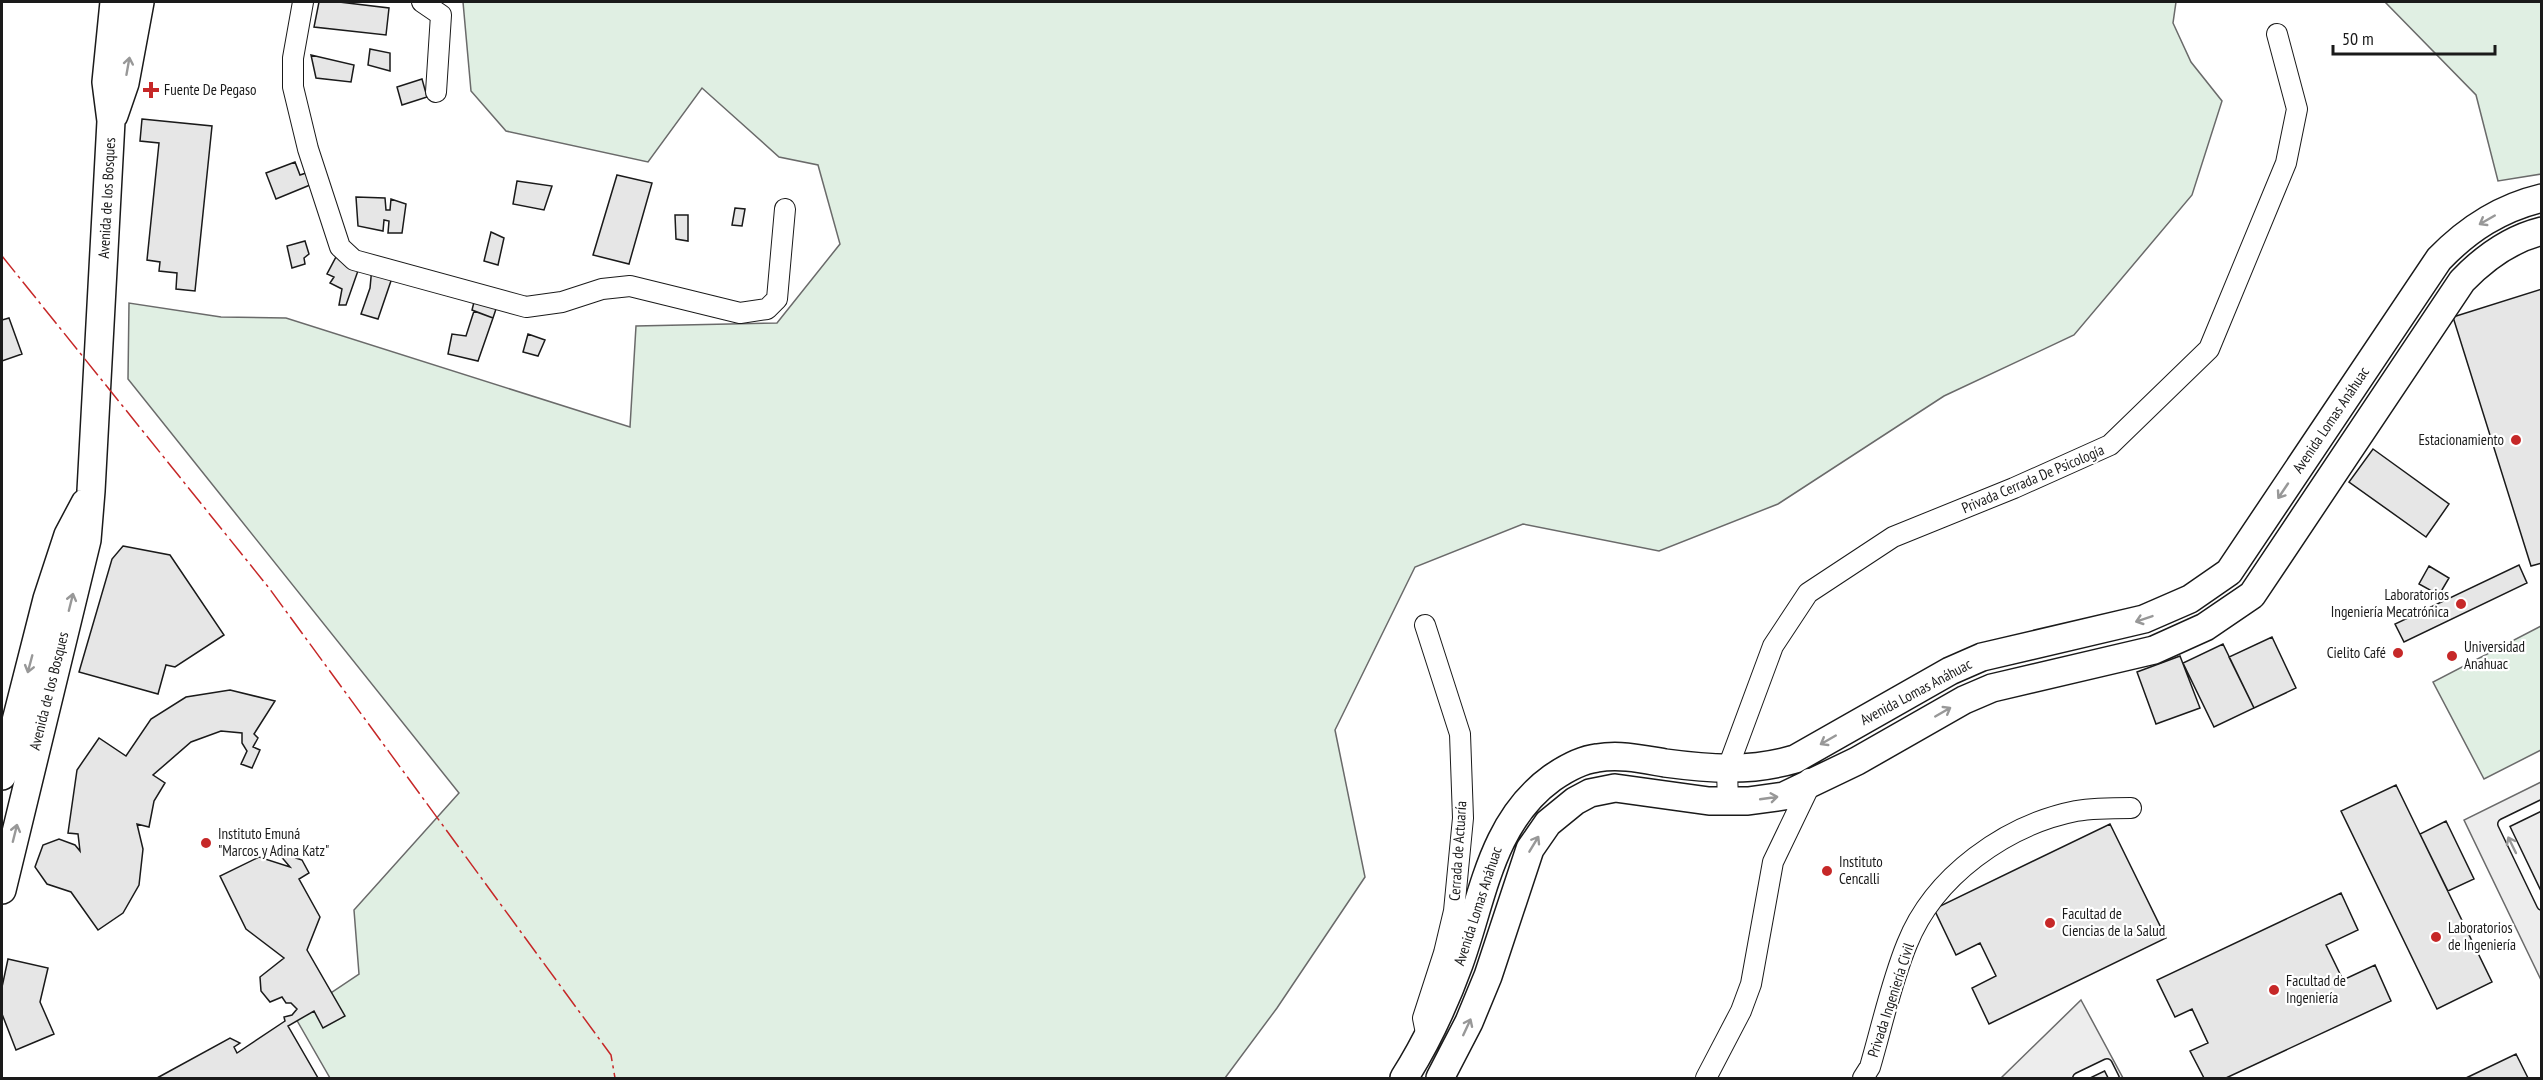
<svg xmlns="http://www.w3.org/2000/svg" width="2543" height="1080" viewBox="0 0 2543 1080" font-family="'PT Sans Narrow',sans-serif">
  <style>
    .green { fill: #e0efe3; stroke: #6a6a6a; stroke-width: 1.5 }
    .parking { fill: #ededed; stroke: #6a6a6a; stroke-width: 1.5 }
    .building { fill: #e6e6e6; stroke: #1a1a1a; stroke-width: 1.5 }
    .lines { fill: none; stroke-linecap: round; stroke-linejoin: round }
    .lane-casing { stroke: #1a1a1a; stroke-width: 12 }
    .street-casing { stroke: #1a1a1a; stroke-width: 22 }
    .secondary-casing { stroke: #1a1a1a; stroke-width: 30 }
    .lane { stroke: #fff; stroke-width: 9 }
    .street { stroke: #fff; stroke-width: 20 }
    .secondary { stroke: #fff; stroke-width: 27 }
    .power { stroke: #c62828; stroke-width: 1.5; stroke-dasharray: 21 4.5 3 4.5; stroke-linecap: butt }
    .oneway { stroke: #989898 }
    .poi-dot { fill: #c62828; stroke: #fff; stroke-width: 2 }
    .labels { text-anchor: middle; stroke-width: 4.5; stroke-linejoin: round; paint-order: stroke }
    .poi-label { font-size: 15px; fill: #1a1a1a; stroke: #fff; text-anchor: start }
    .street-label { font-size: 15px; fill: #1a1a1a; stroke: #fff }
  </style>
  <rect width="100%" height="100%" fill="#fff"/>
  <path class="green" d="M 463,2 L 2176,2 L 2173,23 L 2191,62 L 2222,101 L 2192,195 L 2074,335 L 1944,396 L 1778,504 L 1659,551 L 1523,524 L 1415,567 L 1335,730 L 1365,877 L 1277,1008 L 1225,1078 L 330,1078 L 295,1017 L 359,974 L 354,910 L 459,793 L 128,379 L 129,303 L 221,317 L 286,318 L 630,427 L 636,326 L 777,323 L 840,244 L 818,165 L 779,157 L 702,88 L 648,162 L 506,131 L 471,91 Z
    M 2385,2 L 2541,2 L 2541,174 L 2498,181 L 2476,95 Z
    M 2541,626 L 2541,750 L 2484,779 L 2433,682 Z"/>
  <path class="parking" d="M 2541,782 L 2541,980 L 2464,820 Z
    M 2081,1000 L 2123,1078 L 2001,1078 Z"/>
  <path class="building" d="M 319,2 L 339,2 L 389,8 L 386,35 L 314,27 Z
    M 370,49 L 390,53 L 390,71 L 368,65 Z
    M 311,55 L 354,65 L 351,82 L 316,78 Z
    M 422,79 L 427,97 L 402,105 L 397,87 Z
    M 142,119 L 212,126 L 195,291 L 176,289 L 177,273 L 159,271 L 160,262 L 147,260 L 159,143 L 140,141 Z
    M 295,162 L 300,175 L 306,173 L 310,185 L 276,199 L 266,173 Z
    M 617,175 L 652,183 L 629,264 L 593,255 Z
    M 517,181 L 552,186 L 544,210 L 513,204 Z
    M 356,197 L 385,198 L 386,210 L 390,210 L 391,199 L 406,204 L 402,233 L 388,233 L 389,221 L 384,220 L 383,231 L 358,226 Z
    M 735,208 L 745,209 L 742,226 L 732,225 Z
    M 675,215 L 688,215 L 688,241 L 676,239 Z
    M 491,232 L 504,238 L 498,265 L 484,261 Z
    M 305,241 L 309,254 L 304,258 L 305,264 L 292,268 L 287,246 Z
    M 336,257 L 360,265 L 346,305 L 339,305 L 342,289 L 330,283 L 334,277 L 327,274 Z
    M 372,267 L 394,272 L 378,319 L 361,314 L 370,288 Z
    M 2542,289 L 2542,563 L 2531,566 L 2453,317 Z
    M 476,294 L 499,300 L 493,318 L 472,310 Z
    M 474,311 L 493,318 L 478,361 L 448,354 L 452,334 L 466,336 Z
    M 9,318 L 22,354 L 2,361 L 2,320 Z
    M 528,334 L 545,340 L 538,356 L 523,352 Z
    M 2373,449 L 2449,504 L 2426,537 L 2349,482 Z
    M 123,546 L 170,555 L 224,635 L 175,667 L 166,665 L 158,694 L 79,672 L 112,559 Z
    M 2519,565 L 2527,583 L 2404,642 L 2395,624 Z
    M 2429,566 L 2449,578 L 2439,595 L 2419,584 Z
    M 2272,637 L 2296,688 L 2254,708 L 2229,657 Z
    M 2223,644 L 2254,708 L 2214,727 L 2183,663 Z
    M 2180,656 L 2200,708 L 2156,724 L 2137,672 Z
    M 230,690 L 275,701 L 254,734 L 258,738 L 253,747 L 260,750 L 252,768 L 241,764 L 247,751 L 242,743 L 242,733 L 221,731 L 191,742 L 153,775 L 165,783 L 154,801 L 149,827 L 137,824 L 143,849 L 139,885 L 123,913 L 98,930 L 71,892 L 47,884 L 35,867 L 43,845 L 59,839 L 75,845 L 80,851 L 78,834 L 68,833 L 77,770 L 99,738 L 126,756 L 151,719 L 186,697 Z
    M 2396,785 L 2492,982 L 2437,1009 L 2341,811 Z
    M 2446,821 L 2474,879 L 2448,891 L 2420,834 Z
    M 2110,824 L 2166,938 L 1989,1024 L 1972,988 L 1996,976 L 1980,943 L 1956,955 L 1934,909 Z
    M 288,848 L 296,858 L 302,860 L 309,873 L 299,879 L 320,917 L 307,950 L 345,1016 L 323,1028 L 314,1011 L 288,1026 L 318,1078 L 157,1078 L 230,1038 L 240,1043 L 234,1047 L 237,1053 L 285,1021 L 284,1017 L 292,1015 L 297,1009 L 291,1003 L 286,1003 L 282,997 L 270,1002 L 261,991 L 260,977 L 284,958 L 246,929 L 220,876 L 259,857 L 290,867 L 279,854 Z
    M 2341,893 L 2358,930 L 2326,945 L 2343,980 L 2375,965 L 2391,1001 L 2226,1078 L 2204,1078 L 2190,1051 L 2208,1043 L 2192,1009 L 2175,1017 L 2157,980 Z
    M 8,959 L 48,968 L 40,1002 L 54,1034 L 16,1050 L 2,1014 L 2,987 Z
    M 2516,1054 L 2528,1078 L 2466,1078 Z"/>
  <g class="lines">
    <g class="lane-casing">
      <path id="lane" d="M 2542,805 L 2503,824 L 2542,905
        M 2078,1078 L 2107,1064 L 2114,1078"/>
    </g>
    <g class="street-casing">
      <path id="street" d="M 303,2 L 293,58 L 293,87 L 308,149 L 340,247 L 354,260 L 526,307 L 562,302 L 602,289 L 630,286 L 740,313 L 767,309 L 777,299 L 785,209
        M 422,2 L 441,15 L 436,92
        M 1425,625 L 1460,734 L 1463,818 L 1454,911 L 1444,953 L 1423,1018 L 1427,1038
        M 1728,802 L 1727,770 L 1773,646 L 1808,593 L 1893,537 L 2014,488 L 2110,445 L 2209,349 L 2286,163 L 2297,109 L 2277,34
        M 1706,1078 L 1741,1011 L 1751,984 L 1773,862 L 1811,783 L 1809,779
        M 1863,1078 L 1870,1067 C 1882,1026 1891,983 1907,944 C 1934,876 2006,825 2076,811 C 2094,808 2113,808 2131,808"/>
    </g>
    <g class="secondary-casing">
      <path id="secondary" d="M 114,115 L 125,83 L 140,2
        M 2,776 L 47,599 L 68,535 L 85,503
        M 2,890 L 87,540 L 91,491 L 111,121 L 106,82 L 114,2
        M 1404,1078 C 1427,1042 1444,1005 1459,964 C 1483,898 1491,822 1552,778 C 1565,769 1581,760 1597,758 C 1620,754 1642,759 1665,763 C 1710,769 1751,772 1795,759 L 1950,671 L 1982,657 L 2144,619 L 2190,599 L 2229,572 L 2439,259 C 2468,229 2500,208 2542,198
        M 1440,1078 L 1469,1022 L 1488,976 L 1530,849 L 1548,823 L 1575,801 L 1590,793 L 1615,788 L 1709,801 L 1748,801 L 1784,796 L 1857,761 L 1964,700 L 1992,688 L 2154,650 L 2205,627 L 2252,595 L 2462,281 C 2484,258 2510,239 2542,231"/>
    </g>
    <use href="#lane" class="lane"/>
    <use href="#street" class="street"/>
    <use href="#secondary" class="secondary"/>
    <path class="power" d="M 2,256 L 269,588 L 611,1055 L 615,1078"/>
  </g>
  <defs><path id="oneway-shaft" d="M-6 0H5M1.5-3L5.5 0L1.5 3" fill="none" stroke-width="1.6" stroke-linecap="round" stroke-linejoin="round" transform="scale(1.5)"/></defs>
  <g class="oneway">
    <use href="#oneway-shaft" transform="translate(128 66) rotate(-80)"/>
    <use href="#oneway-shaft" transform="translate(2487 220) rotate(150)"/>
    <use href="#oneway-shaft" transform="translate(2283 491) rotate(124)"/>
    <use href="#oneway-shaft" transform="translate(71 602) rotate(-76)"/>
    <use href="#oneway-shaft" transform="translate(2144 619) rotate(161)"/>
    <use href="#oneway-shaft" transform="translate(30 664) rotate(105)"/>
    <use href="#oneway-shaft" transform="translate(1943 712) rotate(-30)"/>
    <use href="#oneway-shaft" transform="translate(1828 740) rotate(150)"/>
    <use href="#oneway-shaft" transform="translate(1769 798) rotate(-8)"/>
    <use href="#oneway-shaft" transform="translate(15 833) rotate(-76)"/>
    <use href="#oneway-shaft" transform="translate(1534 844) rotate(-59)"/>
    <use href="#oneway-shaft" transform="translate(2512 845) rotate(-116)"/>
    <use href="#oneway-shaft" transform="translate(1467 1027) rotate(-65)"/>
  </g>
  <g class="poi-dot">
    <path d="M148 81h6v6h6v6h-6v6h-6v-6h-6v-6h6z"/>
    <circle cx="2516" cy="440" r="6"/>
    <circle cx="2461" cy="604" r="6"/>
    <circle cx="2398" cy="653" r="6"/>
    <circle cx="2452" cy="656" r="6"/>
    <circle cx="206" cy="843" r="6"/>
    <circle cx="1827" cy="871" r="6"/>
    <circle cx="2050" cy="923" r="6"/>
    <circle cx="2436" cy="937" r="6"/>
    <circle cx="2274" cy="990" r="6"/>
  </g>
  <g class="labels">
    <g class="poi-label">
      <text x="164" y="95">Fuente De Pegaso</text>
      <text x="2504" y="445" text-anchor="end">Estacionamiento</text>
      <text x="2449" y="600" text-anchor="end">Laboratorios<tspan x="2449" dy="17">Ingeniería Mecatrónica</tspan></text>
      <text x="2464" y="652">Universidad<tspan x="2464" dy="17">Anahuac</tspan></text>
      <text x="2386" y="658" text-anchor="end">Cielito Café</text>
      <text x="218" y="839">Instituto Emuná<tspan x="218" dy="17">"Marcos y Adina Katz"</tspan></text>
      <text x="1839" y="867">Instituto<tspan x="1839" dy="17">Cencalli</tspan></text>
      <text x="2062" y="919">Facultad de<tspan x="2062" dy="17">Ciencias de la Salud</tspan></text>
      <text x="2448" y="933">Laboratorios<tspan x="2448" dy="17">de Ingeniería</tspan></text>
      <text x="2286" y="986">Facultad de<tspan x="2286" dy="17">Ingeniería</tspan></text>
    </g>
    <g class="street-label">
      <text transform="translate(107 198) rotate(-87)" y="5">Avenida de los Bosques</text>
      <text transform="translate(2331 420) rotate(-56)" y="5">Avenida Lomas Anáhuac</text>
      <text transform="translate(2033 479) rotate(-23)" y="5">Privada Cerrada De Psicología</text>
      <text transform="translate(49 691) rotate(-76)" y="5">Avenida de los Bosques</text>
      <text transform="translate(1916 692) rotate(-28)" y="5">Avenida Lomas Anáhuac</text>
      <text transform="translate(1458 851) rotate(-86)" y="5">Cerrada de Actuaría</text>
      <text transform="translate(1478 906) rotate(-72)" y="5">Avenida Lomas Anáhuac</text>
      <text transform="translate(1891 1000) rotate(-72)" y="5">Privada Ingeniería Civil</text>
    </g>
  </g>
  <rect width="2543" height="1080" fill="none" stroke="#1a1a1a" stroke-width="6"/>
  <path d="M2333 45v9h162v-9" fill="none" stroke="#1a1a1a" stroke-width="3"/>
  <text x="2342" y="45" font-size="18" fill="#1a1a1a" stroke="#ffffff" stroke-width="4.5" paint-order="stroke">50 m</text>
</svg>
